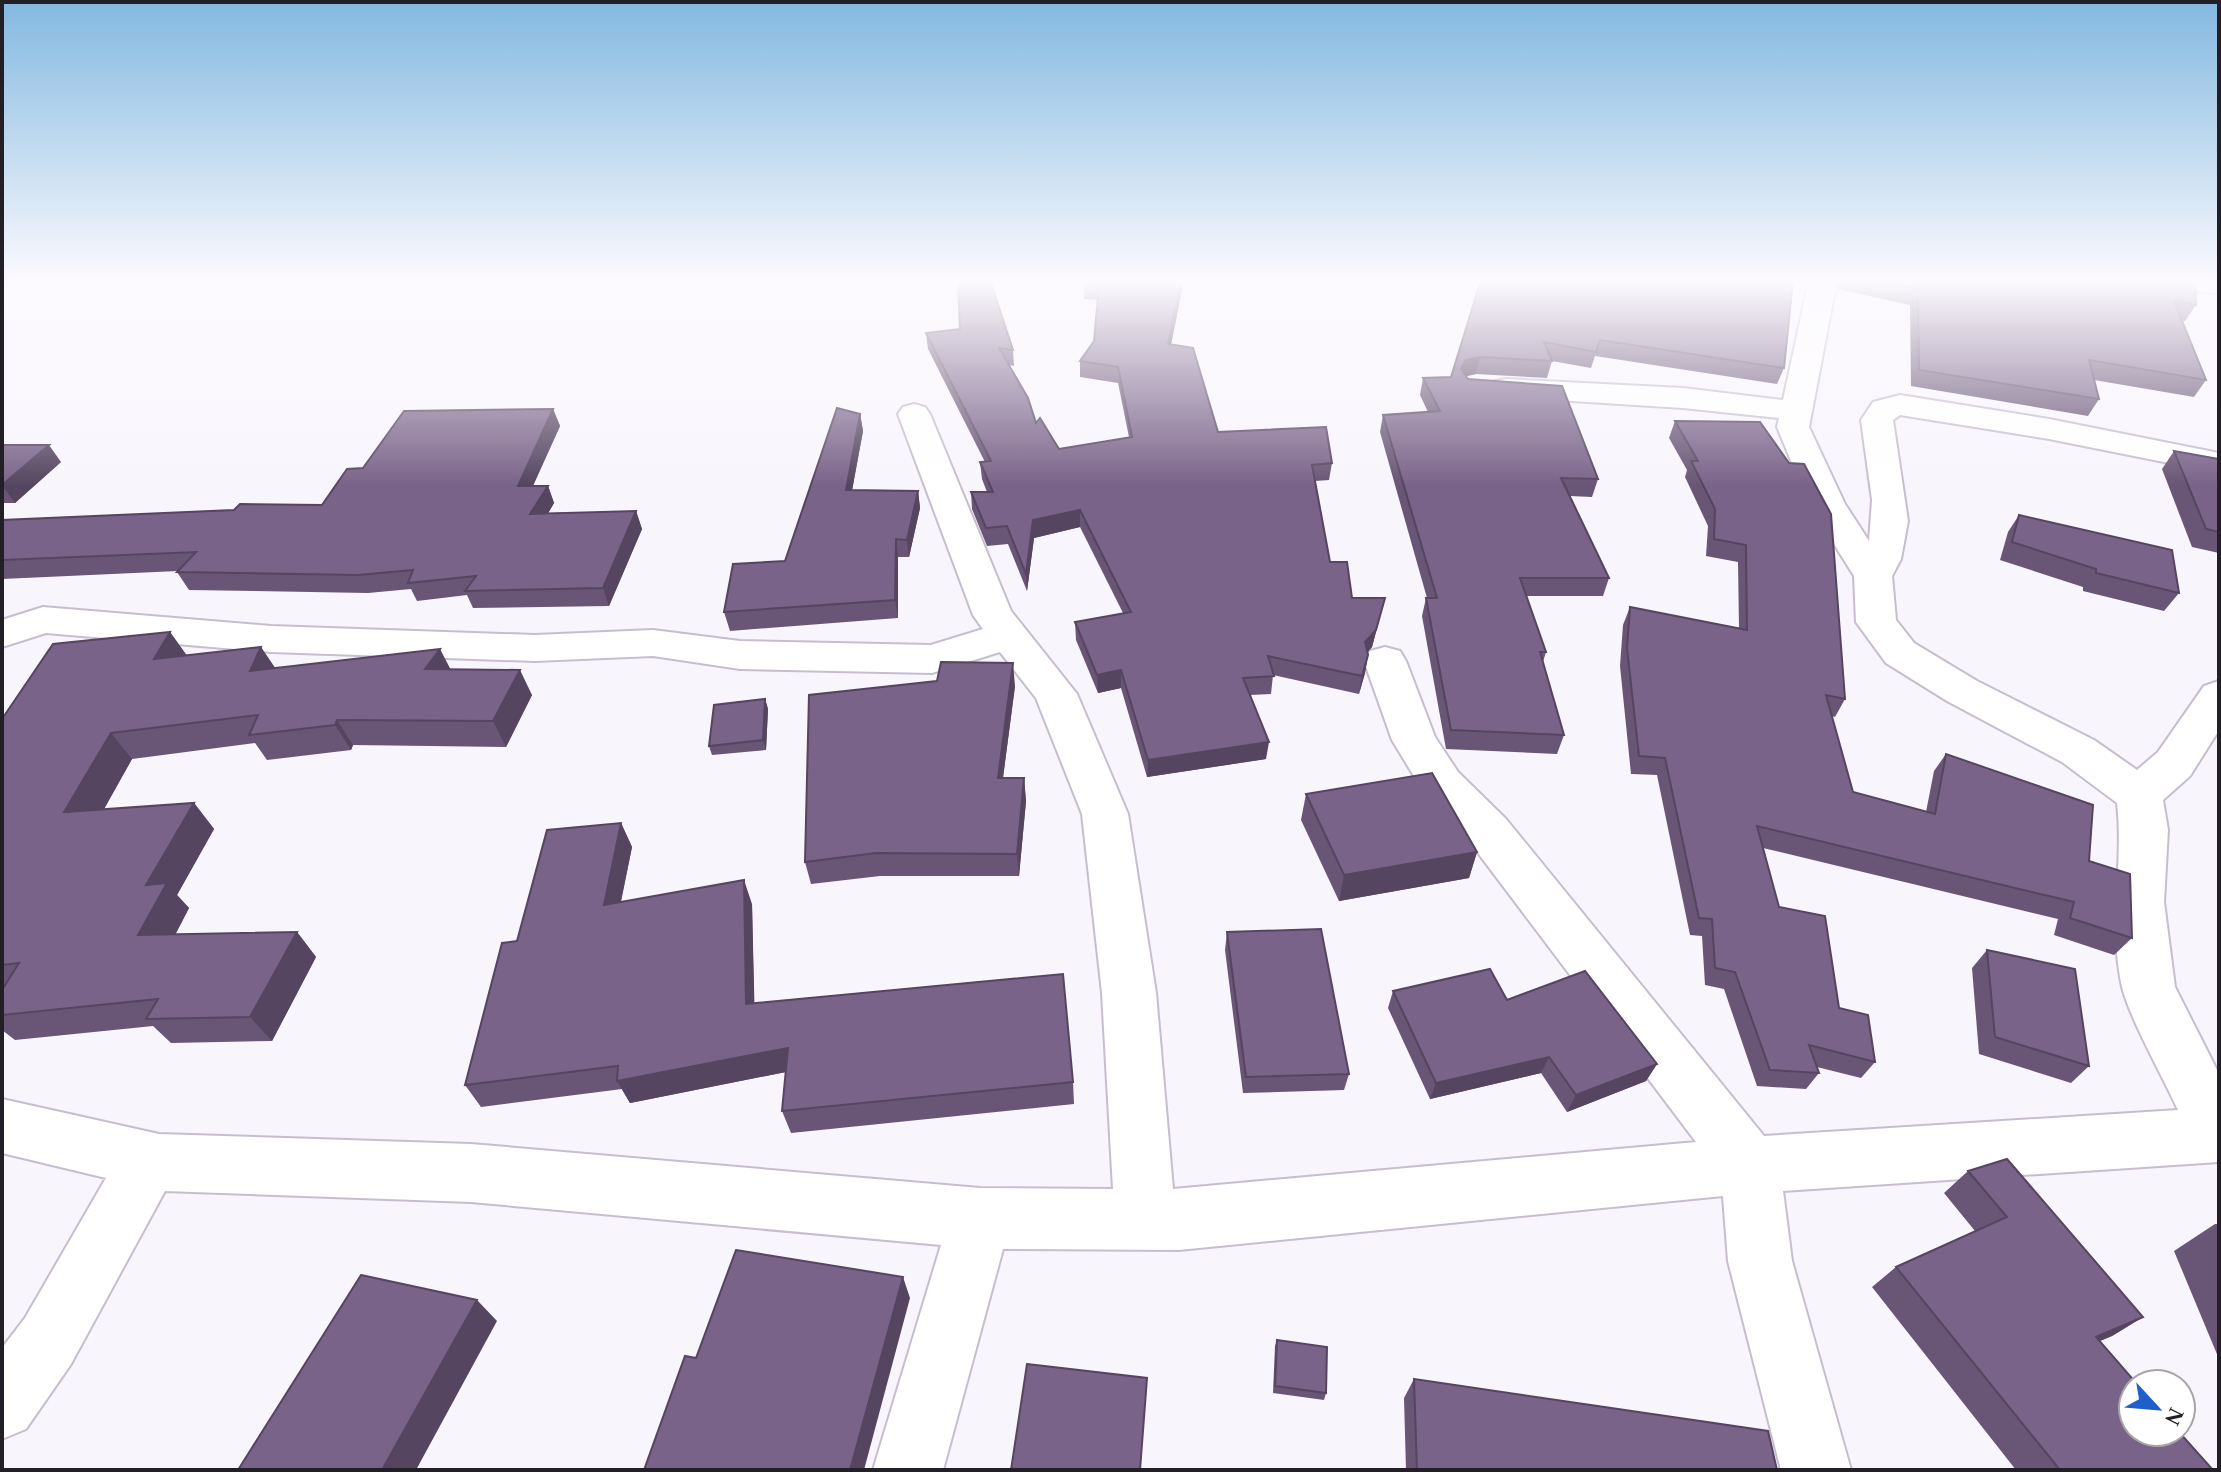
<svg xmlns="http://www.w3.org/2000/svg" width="2221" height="1472" viewBox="0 0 2221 1472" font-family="'Times New Roman',serif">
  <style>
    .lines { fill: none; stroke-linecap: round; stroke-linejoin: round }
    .street-casing { stroke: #c7bdcf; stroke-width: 4 }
    .street { fill: #fff; fill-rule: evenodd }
    .wall { fill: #695576 }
    .shaded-wall { fill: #554560 }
    .building { fill: #7a6389; stroke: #554560; stroke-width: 2 }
  </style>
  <rect width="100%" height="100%" fill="#f9f5fd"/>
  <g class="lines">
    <g class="street-casing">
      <path id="street" d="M 1809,280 L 1837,280 L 1809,427 L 1845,504 L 1869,541 L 1872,500 L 1861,420 L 1873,402 L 1900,395 L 2049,419 L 2219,453 L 2219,473 L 2049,439 L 1900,415 L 1893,420 L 1908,521 L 1901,559 L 1892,576 L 1896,620 L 1914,643 L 1977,681 L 2094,740 L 2137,770 L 2158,752 L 2204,686 L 2219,681 L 2219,730 L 2190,776 L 2163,800 L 2168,830 L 2164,902 L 2175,987 L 2219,1074 L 2219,1162 L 1783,1191 L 1792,1261 L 1851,1470 L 1781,1470 L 1728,1261 L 1723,1196 L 1179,1250 L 1003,1249 L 943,1470 L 873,1470 L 941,1245 L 471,1202 L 165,1191 L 71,1364 L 26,1429 L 2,1439 L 2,1348 L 25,1318 L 106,1178 L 2,1153 L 2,1099 L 159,1134 L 471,1144 L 980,1188 L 1113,1189 L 1102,993 L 1082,814 L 1036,698 L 1000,652 L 932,673 L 740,669 L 653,656 L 535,661 L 271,652 L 46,633 L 2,647 L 2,620 L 43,607 L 271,626 L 535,635 L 653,630 L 740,641 L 931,645 L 983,629 L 973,615 L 898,414 L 903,407 L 914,404 L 925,407 L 930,414 L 1011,611 L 1077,694 L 1128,814 L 1156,993 L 1173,1189 L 1696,1142 L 1472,845 L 1426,796 L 1392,740 L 1364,661 L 1370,651 L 1385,647 L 1400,651 L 1406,661 L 1435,737 L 1458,772 L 1506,819 L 1764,1136 L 2178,1110 C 2163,1077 2130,1019 2122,987 C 2108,925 2124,864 2117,803 L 2062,762 L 1947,701 L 1886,663 L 1856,622 L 1854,576 L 1809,504 L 1777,427 L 1779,418 L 1683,408 L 1506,397 L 1495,395 L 1490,388 L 1495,381 L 1506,379 L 1683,388 L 1783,400 Z
        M 2161,280 L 2219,280 L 2219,294 L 2165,286 Z"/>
    </g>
    <use href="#street" class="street"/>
  </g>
  <path class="wall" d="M 1084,280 L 1184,280 L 1171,344 L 1218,432 L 1332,463 L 1329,480 L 1315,481 L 1330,562 L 1352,598 L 1385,598 L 1372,647 L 1368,652 L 1368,655 L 1365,673 L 1359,694 L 1273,675 L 1271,694 L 1250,695 L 1266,759 L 1147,777 L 1121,688 L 1098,693 L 1076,640 L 1075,622 L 1123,613 L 1080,527 L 1034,538 L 1027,591 L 1008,544 L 987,546 L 972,509 L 971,492 L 987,492 L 982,479 L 980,462 L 985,462 L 928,349 L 926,333 L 1013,350 L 1014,366 L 1009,365 L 1036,423 L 1059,449 L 1129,437 L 1118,383 L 1080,377 L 1080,361 L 1094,341 L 1098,300 L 1084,299 Z
    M 1481,280 L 1808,280 L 1805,285 L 1793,283 L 1784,368 L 1777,384 L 1595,356 L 1591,368 L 1552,361 L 1547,378 L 1476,374 L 1466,376 L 1598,479 L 1592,497 L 1570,496 L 1609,578 L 1603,596 L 1526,596 L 1546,652 L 1543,662 L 1564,735 L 1557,754 L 1446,749 L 1422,616 L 1426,598 L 1427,598 L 1380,432 L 1383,415 L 1428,412 L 1420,395 L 1423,378 L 1451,377 Z
    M 1837,280 L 2195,280 L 2196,305 L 2185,321 L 2182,321 L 2206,380 L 2194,397 L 2094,380 L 2099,399 L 2088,416 L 1911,386 L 1910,305 L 1838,289 Z
    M 553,409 L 560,426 L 533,486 L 548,486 L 554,503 L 548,513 L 636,511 L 642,529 L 609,606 L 473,608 L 467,595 L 417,601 L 411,589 L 368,593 L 189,590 L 177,572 L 178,571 L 2,579 L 2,520 L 234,510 L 322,505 L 363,468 Z
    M 860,414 L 863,431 L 852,490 L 918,491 L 920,508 L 909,557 L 898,557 L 898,618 L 730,631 L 724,612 L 785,561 Z
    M 1675,421 L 1845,699 L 1835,717 L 1832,716 L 1853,792 L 1926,812 L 1934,771 L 1946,754 L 2089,861 L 2132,938 L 2114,955 L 2054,935 L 2058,919 L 1763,848 L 1779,907 L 1839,1008 L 1875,1062 L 1861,1078 L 1817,1067 L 1819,1073 L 1806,1089 L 1757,1086 L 1724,989 L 1705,985 L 1702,936 L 1690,935 L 1657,775 L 1631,774 L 1620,666 L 1623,625 L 1630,607 L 1739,628 L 1738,562 L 1706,556 L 1708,526 L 1685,477 L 1687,470 L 1669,438 Z
    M 2,445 L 61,462 L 15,503 L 2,503 Z
    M 2174,451 L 2219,459 L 2219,553 L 2192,547 L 2162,469 Z
    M 2019,515 L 2179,593 L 2164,611 L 2083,591 L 2083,587 L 2000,560 L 2008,532 Z
    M 170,632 L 186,655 L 275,668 L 451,669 L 532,695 L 506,747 L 353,745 L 351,750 L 267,760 L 255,743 L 132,759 L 103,810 L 194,803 L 214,829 L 177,895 L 189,908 L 175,935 L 297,932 L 316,957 L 272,1041 L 171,1043 L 153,1026 L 15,1040 L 2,1030 L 2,719 Z
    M 1015,686 L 1003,778 L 1024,778 L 1026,801 L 1019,876 L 880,876 L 811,884 L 805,862 Z
    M 765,699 L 768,709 L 766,750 L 712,755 L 709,746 Z
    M 1306,794 L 1477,852 L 1469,878 L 1339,901 L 1301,820 Z
    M 621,823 L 632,847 L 621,902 L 752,904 L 754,1003 L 1073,1082 L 1074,1104 L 791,1133 L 782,1111 L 786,1072 L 630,1103 L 622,1089 L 481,1107 L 465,1085 L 517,941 Z
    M 1227,932 L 1349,1074 L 1344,1090 L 1243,1093 L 1225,950 Z
    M 1987,950 L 2089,1066 L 2071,1083 L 1979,1054 L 1972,968 Z
    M 1393,991 L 1507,1000 L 1657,1064 L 1646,1081 L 1567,1112 L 1541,1073 L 1430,1099 L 1388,1008 Z
    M 1968,1171 L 2143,1317 L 2112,1336 L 2099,1341 L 2213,1470 L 2016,1470 L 1872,1287 L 1896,1267 L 1975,1231 L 1944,1193 Z
    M 2215,1224 L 2219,1224 L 2219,1359 L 2174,1251 Z
    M 1277,1340 L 1326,1393 L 1324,1400 L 1273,1393 L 1275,1346 Z
    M 1414,1379 L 1777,1470 L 1406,1470 L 1404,1398 Z"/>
  <path class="shaded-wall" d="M 1181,280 L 1184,280 L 1168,360 L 1168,344 Z
    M 1480,357 L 1476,374 L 1463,377 L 1461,369 L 1466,360 Z
    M 553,409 L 560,426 L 525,503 L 518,486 Z
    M 860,414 L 863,431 L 849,507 L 846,490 Z
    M 49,445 L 61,462 L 15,503 L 2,485 Z
    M 548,486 L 554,503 L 538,531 L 530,514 Z
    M 918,491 L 920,508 L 909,557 L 907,540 Z
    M 1080,510 L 1080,527 L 1034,538 L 1027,591 L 1026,574 L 1033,520 Z
    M 636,511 L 642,529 L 609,606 L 603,588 Z
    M 896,539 L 898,557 L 898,618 L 895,600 Z
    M 1385,598 L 1372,647 L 1361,659 L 1365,642 Z
    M 170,632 L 188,657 L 154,659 Z
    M 261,647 L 278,672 L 250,671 Z
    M 440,649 L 453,674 L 425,669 Z
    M 1368,655 L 1365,673 L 1359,694 L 1362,676 Z
    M 1013,663 L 1015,686 L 1000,800 L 998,778 Z
    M 520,670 L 532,695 L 506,747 L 493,721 Z
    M 1121,670 L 1121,688 L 1098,693 L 1097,675 Z
    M 765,699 L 768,709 L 766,750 L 763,740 Z
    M 337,720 L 353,745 L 351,750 L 335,725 Z
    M 111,733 L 132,759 L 88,838 L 64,812 Z
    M 1269,742 L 1266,759 L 1147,777 L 1148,760 Z
    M 1024,778 L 1026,801 L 1019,876 L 1017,854 Z
    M 194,803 L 214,829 L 177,895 L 189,908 L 162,960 L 138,935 L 146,885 Z
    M 621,823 L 632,847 L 615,929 L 604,905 Z
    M 1477,852 L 1469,878 L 1339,901 L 1344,875 Z
    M 744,880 L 752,904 L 755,1027 L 746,1004 Z
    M 297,932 L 316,957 L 272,1041 L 250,1017 Z
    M 788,1048 L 796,1070 L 630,1103 L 617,1081 Z
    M 1549,1057 L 1541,1073 L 1430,1099 L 1436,1083 Z
    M 1657,1064 L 1646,1081 L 1567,1112 L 1576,1095 Z
    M 903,1277 L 910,1298 L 864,1470 L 850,1470 Z
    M 477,1300 L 497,1321 L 416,1470 L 382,1470 Z
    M 2143,1317 L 2112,1336 L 2065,1356 L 2096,1337 Z"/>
  <path class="building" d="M 958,280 L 990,280 L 1013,350 L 999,348 L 1028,398 L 1036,423 L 1040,418 L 1059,449 L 1132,437 L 1118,367 L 1080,361 L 1094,341 L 1099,285 L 1084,284 L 1084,280 L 1181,280 L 1168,344 L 1193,348 L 1218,432 L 1326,427 L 1332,463 L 1312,465 L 1330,562 L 1347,562 L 1352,598 L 1385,598 L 1376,630 L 1365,642 L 1368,655 L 1362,676 L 1268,656 L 1274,676 L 1243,678 L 1269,742 L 1148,760 L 1121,670 L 1097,675 L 1075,622 L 1131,612 L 1080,510 L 1033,520 L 1026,574 L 1007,526 L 986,528 L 971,492 L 993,492 L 980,462 L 991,461 L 926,333 L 960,329 Z
    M 1481,280 L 1793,280 L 1784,368 L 1600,340 L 1596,352 L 1544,342 L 1552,361 L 1480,357 L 1466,360 L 1461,369 L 1468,379 L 1562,386 L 1598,479 L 1561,478 L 1609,578 L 1520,578 L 1546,652 L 1540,652 L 1564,735 L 1451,730 L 1426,598 L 1437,598 L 1383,415 L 1440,411 L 1423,378 L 1451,377 Z
    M 1876,280 L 2195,280 L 2196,305 L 2174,301 L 2206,380 L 2089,360 L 2099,399 L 1919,370 L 1918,289 Z
    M 837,408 L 860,414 L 846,490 L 918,491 L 907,540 L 896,539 L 895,600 L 724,612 L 733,564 L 785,561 Z
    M 553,409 L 518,486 L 548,486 L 530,514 L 636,511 L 603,588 L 465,591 L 476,576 L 408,583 L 413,570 L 358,575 L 177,572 L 196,552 L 2,560 L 2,520 L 234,510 L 240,504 L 322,505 L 347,469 L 363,468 L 404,411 Z
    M 1675,421 L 1760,422 L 1789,463 L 1804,464 L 1831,514 L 1845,699 L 1826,695 L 1853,792 L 1935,814 L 1946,754 L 2093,805 L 2089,861 L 2130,874 L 2132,938 L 2070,918 L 2074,902 L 1757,826 L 1779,907 L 1825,916 L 1839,1008 L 1868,1015 L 1875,1062 L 1809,1045 L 1819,1073 L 1770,1070 L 1735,972 L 1715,968 L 1712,919 L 1699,918 L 1665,758 L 1639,756 L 1627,648 L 1630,607 L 1747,630 L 1746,545 L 1714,539 L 1715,509 L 1691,461 L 1698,461 Z
    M 2,445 L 49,445 L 2,485 Z
    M 2174,451 L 2219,459 L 2219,532 L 2206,529 Z
    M 2019,515 L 2172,550 L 2179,593 L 2096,573 L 2096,569 L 2012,542 Z
    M 170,632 L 154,659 L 261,647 L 250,671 L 440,649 L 425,669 L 520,670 L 493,721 L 337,720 L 335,725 L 249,735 L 258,715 L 111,733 L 64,812 L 194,803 L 146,885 L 167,883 L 138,935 L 297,932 L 250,1017 L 146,1019 L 158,999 L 2,1015 L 2,990 L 19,963 L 2,965 L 2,719 L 53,644 Z
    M 941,662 L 1013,663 L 998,778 L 1024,778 L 1017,854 L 876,853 L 805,862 L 809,695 L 937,681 Z
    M 765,699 L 763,740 L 709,746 L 714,705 Z
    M 1432,773 L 1477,852 L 1344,875 L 1306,794 Z
    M 621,823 L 604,905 L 744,880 L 746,1004 L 1063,974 L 1073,1082 L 782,1111 L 788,1048 L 617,1081 L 618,1066 L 465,1085 L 502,943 L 517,941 L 547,830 Z
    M 1321,929 L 1349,1074 L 1246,1077 L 1227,932 Z
    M 1987,950 L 2075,969 L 2089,1066 L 1995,1037 Z
    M 1490,969 L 1507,1000 L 1585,971 L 1657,1064 L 1576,1095 L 1549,1057 L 1436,1083 L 1393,991 Z
    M 2007,1159 L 2143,1317 L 2096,1337 L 2137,1384 L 2133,1384 L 2133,1432 L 2179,1432 L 2213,1470 L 2060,1470 L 1896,1267 L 2007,1217 L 1968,1171 Z
    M 736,1250 L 903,1277 L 850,1470 L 644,1470 L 685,1356 L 696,1358 Z
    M 361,1275 L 477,1300 L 382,1470 L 238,1470 Z
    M 1277,1340 L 1327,1347 L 1326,1393 L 1275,1386 Z
    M 1027,1364 L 1147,1378 L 1140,1470 L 1011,1470 Z
    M 1414,1379 L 1768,1431 L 1777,1470 L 1417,1470 Z"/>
  <linearGradient id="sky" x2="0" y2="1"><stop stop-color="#82b8e0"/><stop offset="0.58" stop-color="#fcfafe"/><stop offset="1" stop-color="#fcfafe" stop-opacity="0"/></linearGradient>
  <rect width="2221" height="486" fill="url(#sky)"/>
  <rect width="2221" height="1472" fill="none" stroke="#231f26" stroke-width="8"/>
  <g transform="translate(2157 1408) rotate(116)"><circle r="38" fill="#ffffff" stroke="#a7a5a8" stroke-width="2"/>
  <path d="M0-6L14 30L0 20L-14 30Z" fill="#1e5fcb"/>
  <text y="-12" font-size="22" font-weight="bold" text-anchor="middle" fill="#231f26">N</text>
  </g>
</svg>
